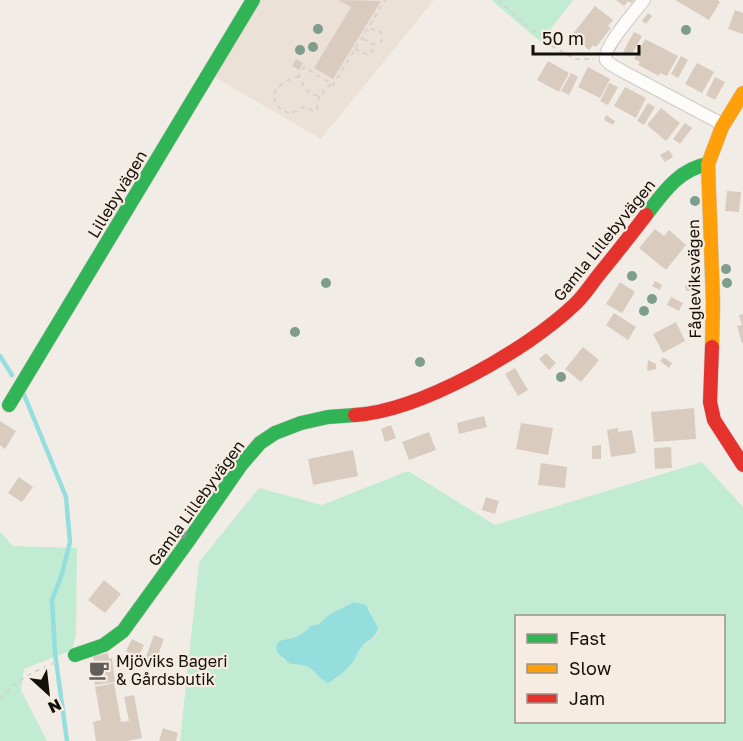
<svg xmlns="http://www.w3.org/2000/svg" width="743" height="741" viewBox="0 0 743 741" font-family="'Golos Text',sans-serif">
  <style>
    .built { fill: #ece1d6 }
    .green { fill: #c1ebd2; fill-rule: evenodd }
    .water { fill: #95dede }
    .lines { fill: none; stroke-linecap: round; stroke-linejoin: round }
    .stream { stroke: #95dede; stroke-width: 4.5 }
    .building { fill: #d9ccbe }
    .street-casing { stroke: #cec9c4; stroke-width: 14 }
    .fast-casing { stroke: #cec9c4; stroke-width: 15 }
    .slow-casing { stroke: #cec9c4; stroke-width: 15 }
    .jam-casing { stroke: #cec9c4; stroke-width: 15 }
    .path { stroke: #d4d3d2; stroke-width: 2; stroke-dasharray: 4.5 4.5; stroke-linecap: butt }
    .street { stroke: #fdfcfb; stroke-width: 12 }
    .fast { stroke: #30b455; stroke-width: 14 }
    .slow { stroke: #ff9f0a; stroke-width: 14 }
    .jam { stroke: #e5322d; stroke-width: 14 }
    .tree { fill: #7e9d8d }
    .labels { text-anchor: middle; stroke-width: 4.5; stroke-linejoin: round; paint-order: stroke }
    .street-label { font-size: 16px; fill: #13100c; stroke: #f6ece2 }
    .poi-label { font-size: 16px; fill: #13100c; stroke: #f6ece2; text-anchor: start }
  </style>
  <rect width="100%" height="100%" fill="#f2ece7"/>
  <path class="built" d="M 245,0 L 434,0 L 321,139 L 204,71 Z"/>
  <path class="green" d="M 491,0 L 573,0 L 541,42 Z
    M 702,462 L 743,507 L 743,741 L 180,741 L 199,562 L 259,488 L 322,505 L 408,471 L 495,525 ZM 354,602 L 369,609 L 378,632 L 375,637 L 361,647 L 353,662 L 335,680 L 323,680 C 306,657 299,670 282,658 L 289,638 C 298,636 305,635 310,626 L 319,624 L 330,614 ZM 516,616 L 724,616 L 724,722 L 516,722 Z
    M 0,532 L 13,546 L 77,548 L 76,634 L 72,650 L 24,669 L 21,690 L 47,741 L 0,741 Z"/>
  <path class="water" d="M 354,602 L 366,605 L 378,628 C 376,640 366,640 360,649 C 357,653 356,658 353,662 C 347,669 337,679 328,683 C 310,673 317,664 290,664 L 277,652 L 276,646 L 279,641 C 291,638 303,637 310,626 L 319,624 L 330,614 Z"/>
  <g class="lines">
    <path class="stream" d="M 0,356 L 12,375
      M 23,392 L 66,497 L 70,542 L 62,574 L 52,600 L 55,653 L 67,741"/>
  </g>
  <path class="building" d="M 338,0 L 381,1 L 333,79 L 314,68 L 351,7 Z
    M 616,0 L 634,0 L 631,3 L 628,1 L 624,6 Z
    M 675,0 L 718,0 L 720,2 L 709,20 Z
    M 595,6 L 613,20 L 608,26 L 611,28 L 596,47 L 593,45 L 589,50 L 571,36 Z
    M 735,10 L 743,13 L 743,34 L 728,29 Z
    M 648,13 L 652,16 L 646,24 L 642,21 Z
    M 634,32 L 642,36 L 631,56 L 623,52 Z
    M 645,39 L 678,56 L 667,76 L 660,73 L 659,76 L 638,65 L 640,62 L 634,59 Z
    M 681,56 L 688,60 L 678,78 L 671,74 Z
    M 296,59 L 303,63 L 299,70 L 292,66 Z
    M 548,61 L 569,73 L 559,92 L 537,80 Z
    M 697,63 L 714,72 L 702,93 L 685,84 Z
    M 588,67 L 610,79 L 600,98 L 578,87 Z
    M 571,73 L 578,77 L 569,95 L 561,91 Z
    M 715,77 L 725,82 L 715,100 L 706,95 Z
    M 609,83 L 618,87 L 608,105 L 600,101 Z
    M 625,87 L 646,98 L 636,118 L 614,106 Z
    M 648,103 L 655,107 L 644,125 L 637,121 Z
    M 661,108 L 680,123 L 666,141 L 647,125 Z
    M 606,115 L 615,121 L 613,125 L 604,120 Z
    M 685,123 L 692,128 L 680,144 L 673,139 Z
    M 669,150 L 673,157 L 665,162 L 660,155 Z
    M 727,191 L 741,192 L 739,212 L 725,211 Z
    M 655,229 L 664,236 L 669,230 L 686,245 L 666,270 L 639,248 Z
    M 655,281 L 662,285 L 660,290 L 652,286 Z
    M 620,282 L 635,292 L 622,313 L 606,304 Z
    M 685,285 L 694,285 L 695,291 L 686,291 Z
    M 671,297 L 683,303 L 679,311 L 667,305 Z
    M 614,313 L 636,327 L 628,340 L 606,325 Z
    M 743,314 L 743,343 L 742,343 L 737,326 L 742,325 L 739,315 Z
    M 676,322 L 685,341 L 663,353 L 653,334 Z
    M 583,347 L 599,360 L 581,382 L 565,369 Z
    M 546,353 L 556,363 L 549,370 L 539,359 Z
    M 663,357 L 672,363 L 669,368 L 660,361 Z
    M 648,360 L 656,364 L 656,369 L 647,371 Z
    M 515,368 L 528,390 L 518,396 L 505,374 Z
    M 694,408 L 696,439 L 654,442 L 651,412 Z
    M 484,416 L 487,427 L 459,434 L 457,423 Z
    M 0,421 L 16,431 L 5,449 L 0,445 Z
    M 521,423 L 553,428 L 548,455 L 516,449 Z
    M 391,425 L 396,438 L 385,442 L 381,429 Z
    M 618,428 L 618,432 L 632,430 L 636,453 L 611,457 L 607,430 Z
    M 429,432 L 436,450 L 409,460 L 402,442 Z
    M 601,445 L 601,459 L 592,459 L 592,446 Z
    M 671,447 L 672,468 L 655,469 L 654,448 Z
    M 353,450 L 358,476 L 313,485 L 308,459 Z
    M 541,463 L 567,467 L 565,488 L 538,485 Z
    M 19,477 L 33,487 L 22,502 L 8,493 Z
    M 486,497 L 499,501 L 495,514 L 482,510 Z
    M 104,580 L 121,594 L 105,613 L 88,600 Z
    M 154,635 L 164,639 L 154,666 L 144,662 Z
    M 132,639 L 144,645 L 138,658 L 126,651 Z
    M 108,653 L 109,659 L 112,658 L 115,682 L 95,685 L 91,661 L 94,661 L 93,656 Z
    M 114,683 L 121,722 L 129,721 L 124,697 L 134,695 L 142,738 L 127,741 L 96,741 L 93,722 L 101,720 L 95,687 Z
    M 163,728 L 178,733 L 176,741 L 159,741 Z"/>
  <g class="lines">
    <g class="street-casing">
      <path id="street" d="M 644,0 C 636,10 601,50 606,60 C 609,65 618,68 622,71 L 722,124"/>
    </g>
    <g class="fast-casing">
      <path id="fast" d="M 646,215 C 663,193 679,169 708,164
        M 9,405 L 253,0
        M 75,655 L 104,645 L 123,631 L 189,540 L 241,465 L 260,443 L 275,433 L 301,423 L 328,417 L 355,415"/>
    </g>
    <g class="slow-casing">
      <path id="slow" d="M 712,347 L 713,302 L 708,164 L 722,127 L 743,93"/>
    </g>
    <g class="jam-casing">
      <path id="jam" d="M 712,347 L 710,402 L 714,420 L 743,465
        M 355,415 C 420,411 527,350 574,305 C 583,297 590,286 597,277 C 614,256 630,236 646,215"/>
    </g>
    <path class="path" d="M 498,0 L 532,30 L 544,36 L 547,43 L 575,59 L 594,59
      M 363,39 L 373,44 L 382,41 L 381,32 L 369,28
      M 355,49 L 368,55 L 373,51 L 373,46
      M 299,76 C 287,80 276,85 273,97 L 279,108 L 290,114 L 304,107 L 314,111 L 317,109 L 319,96
      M 331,84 L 321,95 C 307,97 304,87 299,76 L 304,67 L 333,85 L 385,0
      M 0,699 C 19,678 34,671 60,661"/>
    <use href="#street" class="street"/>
    <use href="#fast" class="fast"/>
    <use href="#slow" class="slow"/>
    <use href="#jam" class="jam"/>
  </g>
  <g class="tree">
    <circle cx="318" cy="29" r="5"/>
    <circle cx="686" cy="30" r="5"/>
    <circle cx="313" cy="47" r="5"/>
    <circle cx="300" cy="50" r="5"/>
    <circle cx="695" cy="201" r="5"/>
    <circle cx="695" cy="229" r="5"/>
    <circle cx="726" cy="269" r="5"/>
    <circle cx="632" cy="276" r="5"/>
    <circle cx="326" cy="283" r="5"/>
    <circle cx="727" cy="283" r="5"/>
    <circle cx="652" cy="299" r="5"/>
    <circle cx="644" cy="311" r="5"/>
    <circle cx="295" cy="332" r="5"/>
    <circle cx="420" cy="362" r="5"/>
    <circle cx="561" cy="377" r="5"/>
    <circle cx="182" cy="534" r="5"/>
  </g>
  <defs>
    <g id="cafe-bare" transform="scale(1.62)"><path d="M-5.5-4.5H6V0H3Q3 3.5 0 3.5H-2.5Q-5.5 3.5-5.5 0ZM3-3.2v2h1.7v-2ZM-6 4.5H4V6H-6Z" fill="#615d59" stroke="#f6ece2" stroke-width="2.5" paint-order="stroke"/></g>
  </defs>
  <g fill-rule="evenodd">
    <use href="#cafe-bare" x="99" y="670"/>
  </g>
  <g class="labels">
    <g class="street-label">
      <text transform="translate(117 194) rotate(-59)" y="6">Lillebyvägen</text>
      <text transform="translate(604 240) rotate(-51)" y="6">Gamla Lillebyvägen</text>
      <text transform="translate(694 279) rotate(-91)" y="6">Fågleviksvägen</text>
      <text transform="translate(196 503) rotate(-54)" y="6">Gamla Lillebyvägen</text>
    </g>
    <g class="poi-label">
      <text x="116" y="667">Mjöviks Bageri<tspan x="116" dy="18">&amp; Gårdsbutik</tspan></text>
    </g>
  </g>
  <rect x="515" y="615" width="210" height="108" fill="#f6ece2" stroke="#9b948c" stroke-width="1.5"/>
  <rect x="527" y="634" width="30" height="9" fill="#30b455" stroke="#9b948c" stroke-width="1.5"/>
  <text x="569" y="645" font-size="18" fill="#13100c">Fast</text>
  <rect x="527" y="664" width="30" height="9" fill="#ff9f0a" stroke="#9b948c" stroke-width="1.5"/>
  <text x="569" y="675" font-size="18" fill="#13100c">Slow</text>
  <rect x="527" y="694" width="30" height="9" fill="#e5322d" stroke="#9b948c" stroke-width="1.5"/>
  <text x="569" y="705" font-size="18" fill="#13100c">Jam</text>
  <g transform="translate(48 693) rotate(153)" stroke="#f6ece2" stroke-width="4.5" paint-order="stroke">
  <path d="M0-4.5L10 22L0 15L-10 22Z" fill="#13100c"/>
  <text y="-9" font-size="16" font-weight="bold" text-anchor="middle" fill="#13100c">N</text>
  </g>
  <path d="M533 45v9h106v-9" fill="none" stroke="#13100c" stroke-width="3"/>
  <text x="542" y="45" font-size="18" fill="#13100c" stroke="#f6ece2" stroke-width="4.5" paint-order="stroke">50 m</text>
</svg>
